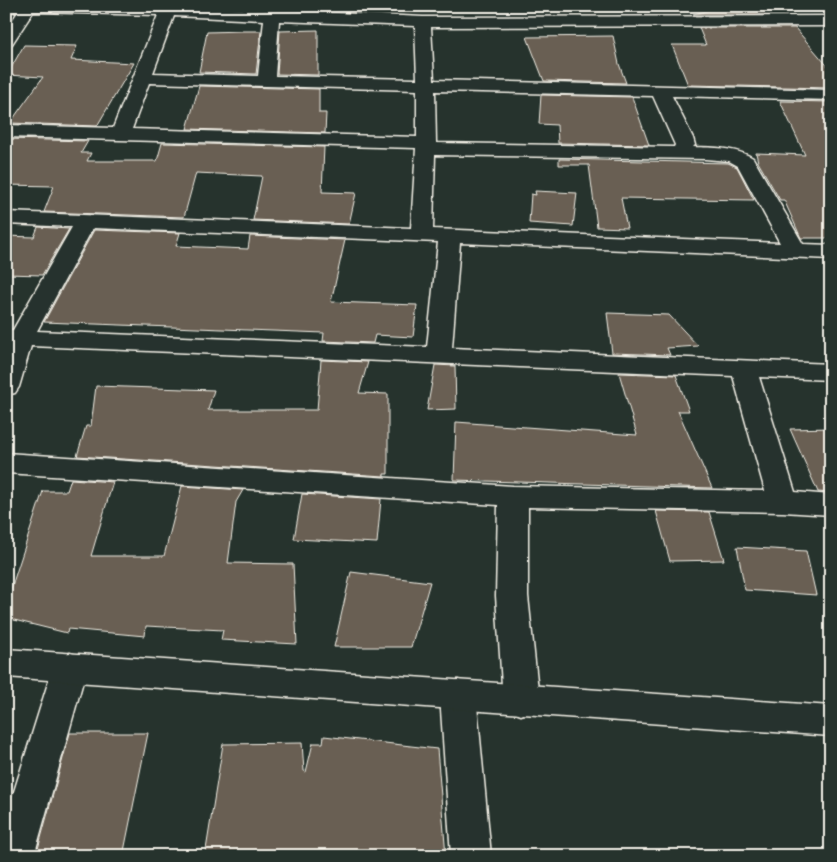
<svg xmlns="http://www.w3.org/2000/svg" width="837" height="862" viewBox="0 0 837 862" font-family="Itim,sans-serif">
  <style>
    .building { fill: #695f52; stroke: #f4f1e8 }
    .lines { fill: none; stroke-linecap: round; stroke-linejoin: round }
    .street-casing { stroke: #f4f1e8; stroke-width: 3 }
    .secondary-casing { stroke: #f4f1e8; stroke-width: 3 }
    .street { fill: #26332d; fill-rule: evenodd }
    .secondary { fill: #26332d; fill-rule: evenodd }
  </style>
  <rect width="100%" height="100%" fill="#26332d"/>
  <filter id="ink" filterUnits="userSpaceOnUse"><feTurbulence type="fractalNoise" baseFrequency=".02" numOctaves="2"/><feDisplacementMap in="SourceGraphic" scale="10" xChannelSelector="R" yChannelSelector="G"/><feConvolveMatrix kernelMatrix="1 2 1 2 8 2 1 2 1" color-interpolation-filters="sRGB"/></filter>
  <g filter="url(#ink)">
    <path class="building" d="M 728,6 L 778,7 L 784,14 L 693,14 Z
      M 699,28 L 795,28 L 831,70 L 831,88 L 688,85 L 672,45 L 706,45 Z
      M 318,30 L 318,75 L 277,74 L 280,31 Z
      M 244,31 L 261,31 L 256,74 L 199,72 L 207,32 Z
      M 613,36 L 619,64 L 626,83 L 544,81 L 527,37 Z
      M 24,45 L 77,46 L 71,60 L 134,63 L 97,126 L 10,123 L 43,77 L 7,75 Z
      M 199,86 L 319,89 L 319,113 L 326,113 L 325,133 L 187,129 Z
      M 541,95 L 632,97 L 649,145 L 558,143 L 557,125 L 539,124 Z
      M 780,101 L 831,102 L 831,238 L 801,238 L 784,200 L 780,200 L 758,162 L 756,153 L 805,155 Z
      M 6,139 L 88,141 L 81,153 L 91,153 L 87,161 L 157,161 L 162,143 L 324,147 L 322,192 L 356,193 L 349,224 L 253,220 L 262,176 L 196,173 L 184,217 L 44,212 L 54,186 L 6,185 Z
      M 559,159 L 728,163 L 737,167 L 754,200 L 621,198 L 627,228 L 597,227 L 589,165 L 559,165 Z
      M 535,191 L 577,193 L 573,226 L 529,223 L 531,194 L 536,195 Z
      M 38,227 L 69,229 L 42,275 L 6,274 L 6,236 L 34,237 Z
      M 94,230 L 180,233 L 176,246 L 248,249 L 250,236 L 345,240 L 331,302 L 417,305 L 413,337 L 375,335 L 373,343 L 323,341 L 324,333 L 44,322 Z
      M 607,313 L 669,315 L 698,346 L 667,348 L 670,355 L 612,353 Z
      M 321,360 L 368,362 L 359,393 L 388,394 L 388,474 L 384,474 L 384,476 L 77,456 L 86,426 L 91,426 L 96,386 L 214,390 L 208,410 L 317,410 Z
      M 435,365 L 455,366 L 456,409 L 427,410 Z
      M 619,373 L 676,375 L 689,411 L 678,411 L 712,488 L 454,480 L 456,422 L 637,435 Z
      M 831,428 L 831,493 L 818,492 L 790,429 Z
      M 71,479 L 113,482 L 91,556 L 164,556 L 182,486 L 243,490 L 236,502 L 228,563 L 293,564 L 297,644 L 221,640 L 223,630 L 146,626 L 145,636 L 68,629 L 67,633 L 6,618 L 6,604 L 43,491 L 67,491 Z
      M 302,494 L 381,499 L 377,543 L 294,539 Z
      M 656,511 L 709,512 L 724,560 L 670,561 Z
      M 737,547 L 806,551 L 816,595 L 745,590 Z
      M 351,572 L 430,582 L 411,647 L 334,647 Z
      M 70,733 L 148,733 L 123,856 L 36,856 Z
      M 324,736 L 437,749 L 446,856 L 205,856 L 223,744 L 302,743 L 304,771 L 306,772 L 313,743 L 323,743 Z"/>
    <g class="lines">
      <g class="street-casing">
        <path id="street" d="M 6,6 L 190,6 L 423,17 L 831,16 L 831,26 L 431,27 L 434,80 L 831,90 L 831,100 L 672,96 L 693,138 L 695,145 L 693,147 C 713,148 735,147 753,158 L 803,244 L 831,245 L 831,259 L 460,243 L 452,348 L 831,364 L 831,380 L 759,377 L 795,492 L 831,495 L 831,515 L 783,512 L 528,507 L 528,596 L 539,700 L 533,710 L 521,715 L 509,710 L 503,700 L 496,596 L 498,505 L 6,473 L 6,453 L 513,486 L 765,491 L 733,376 L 31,346 L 19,387 L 15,393 L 6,395 L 6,330 L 13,330 L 72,227 L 6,224 L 6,212 L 411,228 L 416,148 L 6,137 L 6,125 L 113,128 L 158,15 L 33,12 L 12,44 L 6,46 L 6,29 L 18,12 L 6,12 ZM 174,16 L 264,20 L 258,76 L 153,73 ZM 279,21 L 415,26 L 417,79 L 275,76 ZM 149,83 L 417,90 L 417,137 L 132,129 ZM 435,91 L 653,96 L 675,145 L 674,147 L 436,143 ZM 435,155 L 705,159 L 729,161 L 738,166 L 780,243 L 433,229 ZM 93,228 L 438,242 L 427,347 L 37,331 Z
          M 70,653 L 82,657 L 87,667 L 34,856 L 6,856 L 6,817 L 53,667 L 58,657 Z
          M 458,680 L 470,685 L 476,695 L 491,856 L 451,856 L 440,695 L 446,685 Z"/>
      </g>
      <g class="secondary-casing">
        <path id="secondary" d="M 6,649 L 831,706 L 831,736 L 6,677 Z"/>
      </g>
      <use href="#street" class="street"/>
      <use href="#secondary" class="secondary"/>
    </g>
  </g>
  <rect width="837" height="862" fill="none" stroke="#26332d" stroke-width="25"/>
  <rect x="12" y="12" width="812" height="837" fill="none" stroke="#f4f1e8" stroke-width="2" filter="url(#ink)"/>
</svg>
